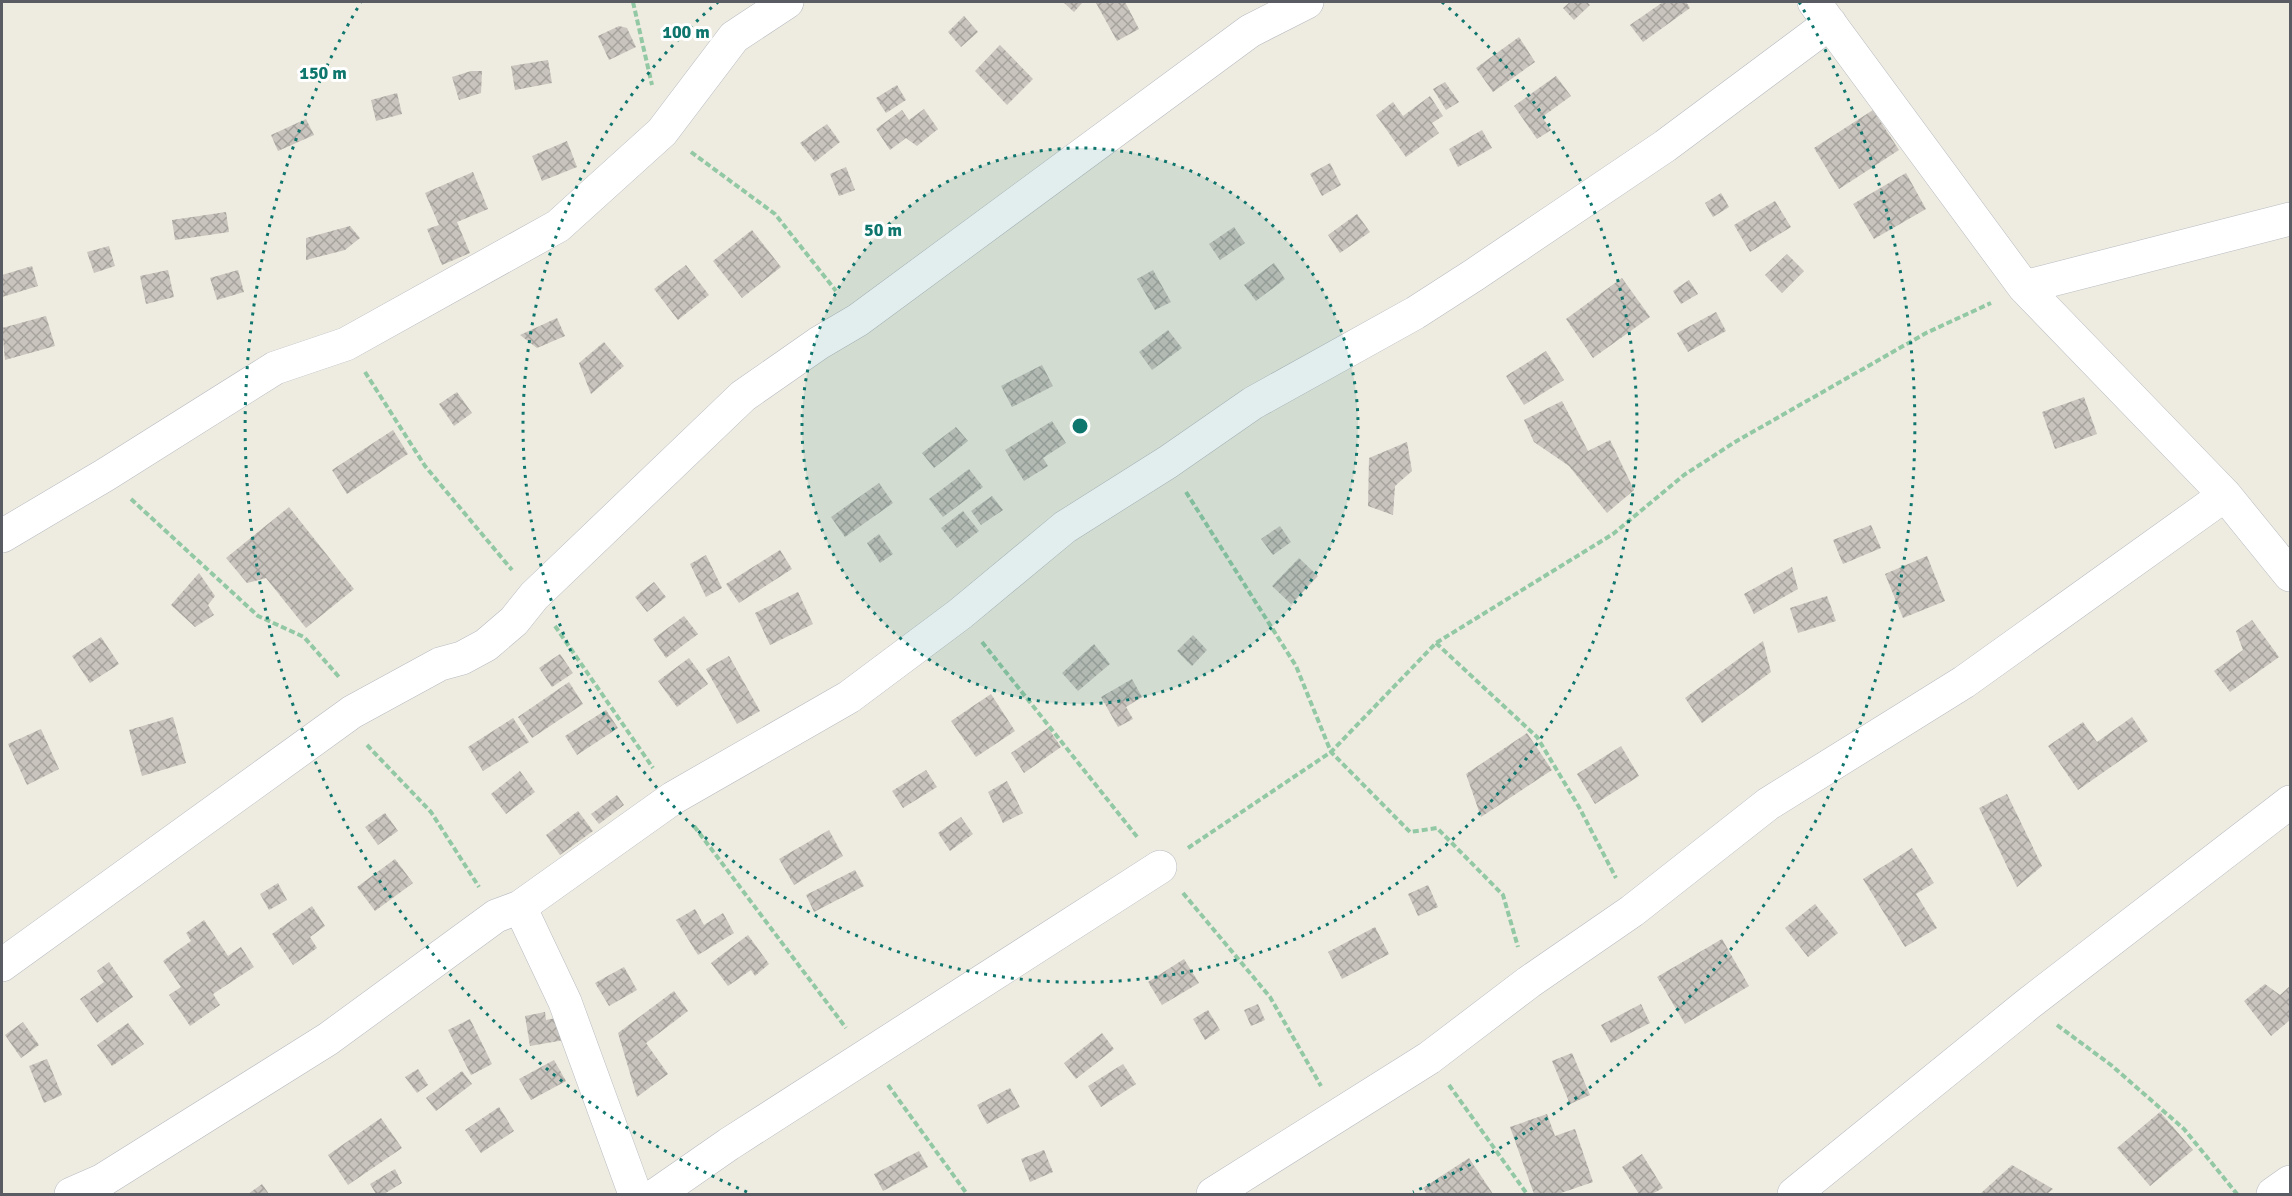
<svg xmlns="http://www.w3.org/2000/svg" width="2292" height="1196" viewBox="0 0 2292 1196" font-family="Signika,sans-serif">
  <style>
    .building { fill: url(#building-cross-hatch) }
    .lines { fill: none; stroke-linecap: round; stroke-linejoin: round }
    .minor-casing { stroke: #b8bbc1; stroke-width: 34 }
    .path { stroke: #92c9a4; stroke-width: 4; stroke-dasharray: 6 3; stroke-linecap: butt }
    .minor { stroke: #fff; stroke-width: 33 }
    .ring { fill: none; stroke: #0f766e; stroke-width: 3; stroke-dasharray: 3 6 }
    .centre { fill: #0f766e; stroke: #fff; stroke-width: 3 }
    .ring-label { font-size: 18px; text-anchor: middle; font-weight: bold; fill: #0f766e; stroke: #fff; stroke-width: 6; stroke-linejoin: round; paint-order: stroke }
  </style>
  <defs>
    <pattern id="building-cross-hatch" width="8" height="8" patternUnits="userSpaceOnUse" patternTransform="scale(1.5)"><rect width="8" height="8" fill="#c9c4bd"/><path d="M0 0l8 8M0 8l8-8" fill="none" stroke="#a6a29d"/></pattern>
  </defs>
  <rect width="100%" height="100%" fill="#eeebe0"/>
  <path class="building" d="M 1063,2 L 1083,2 L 1074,12 Z
    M 1099,2 L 1125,2 L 1139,29 L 1117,41 L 1096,3 Z
    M 1570,2 L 1587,2 L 1590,5 L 1574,20 L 1563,8 Z
    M 1663,2 L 1686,2 L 1690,8 L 1643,42 L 1630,25 Z
    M 964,16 L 978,32 L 961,47 L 948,32 Z
    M 619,26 L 627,28 L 636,47 L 609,60 L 598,36 Z
    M 1519,37 L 1535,62 L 1493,92 L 1476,68 Z
    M 1000,45 L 1033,79 L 1007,105 L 975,71 Z
    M 548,60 L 552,83 L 515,90 L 511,66 Z
    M 471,71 L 482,71 L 481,93 L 459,100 L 452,77 Z
    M 1556,76 L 1571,96 L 1542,117 L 1551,130 L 1537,139 L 1514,106 Z
    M 1445,82 L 1459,102 L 1446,110 L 1433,89 Z
    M 897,85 L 906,100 L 886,113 L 876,98 Z
    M 397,93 L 402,114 L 376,121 L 371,100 Z
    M 1430,96 L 1443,116 L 1432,123 L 1439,133 L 1406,157 L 1376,115 L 1393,102 L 1403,116 Z
    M 924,109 L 938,129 L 917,146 L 906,138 L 890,150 L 876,129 L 902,110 L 909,120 Z
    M 1873,110 L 1899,150 L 1839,189 L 1814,148 Z
    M 306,119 L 314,135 L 278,151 L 271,135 Z
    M 827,124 L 840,142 L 815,162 L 800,143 Z
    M 1482,130 L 1492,148 L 1458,167 L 1449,149 Z
    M 567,141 L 577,167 L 542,181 L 532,156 Z
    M 1330,163 L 1341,185 L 1322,196 L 1310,174 Z
    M 846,167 L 855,190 L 839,196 L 830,174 Z
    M 473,172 L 488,209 L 457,222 L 470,253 L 442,265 L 427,229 L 439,225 L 425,193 Z
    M 1906,173 L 1926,209 L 1874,239 L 1853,204 Z
    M 1721,193 L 1729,207 L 1713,217 L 1705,203 Z
    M 1775,201 L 1791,227 L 1750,252 L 1734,225 Z
    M 226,212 L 229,232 L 175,240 L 172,220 Z
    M 1357,214 L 1370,232 L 1340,253 L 1328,235 Z
    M 350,226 L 360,238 L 345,250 L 306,260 L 306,238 Z
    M 1234,227 L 1245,243 L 1220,260 L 1209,244 Z
    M 752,230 L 781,267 L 742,298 L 713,261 Z
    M 109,246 L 115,266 L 94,273 L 87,252 Z
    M 1787,254 L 1804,271 L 1782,293 L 1765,275 Z
    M 1274,263 L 1285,279 L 1256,301 L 1244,285 Z
    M 686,265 L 709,295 L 678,320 L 654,289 Z
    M 32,266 L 38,286 L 2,297 L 2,275 Z
    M 168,270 L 174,297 L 146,304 L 140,276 Z
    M 238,270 L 244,292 L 217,300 L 210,278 Z
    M 1153,270 L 1171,302 L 1155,310 L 1137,279 Z
    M 1622,278 L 1650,317 L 1593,358 L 1566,319 Z
    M 1689,280 L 1698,294 L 1681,304 L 1673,291 Z
    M 1716,312 L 1726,331 L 1688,352 L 1677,333 Z
    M 46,316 L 55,346 L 5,360 L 2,328 Z
    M 557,318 L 565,336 L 537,348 L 520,335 Z
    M 1168,330 L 1182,348 L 1152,370 L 1139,352 Z
    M 604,342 L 624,366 L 591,394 L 579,363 Z
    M 1546,351 L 1564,380 L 1524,405 L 1506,376 Z
    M 1042,365 L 1053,386 L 1012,407 L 1001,386 Z
    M 457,392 L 472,413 L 454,426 L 439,404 Z
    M 2084,397 L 2097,434 L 2055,449 L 2042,412 Z
    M 1562,401 L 1588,451 L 1610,440 L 1634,490 L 1607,513 L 1569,466 L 1534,442 L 1524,420 Z
    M 1052,421 L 1066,443 L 1043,458 L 1048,466 L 1024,481 L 1005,450 Z
    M 956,427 L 968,441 L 934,468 L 922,453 Z
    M 393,430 L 408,454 L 347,494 L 332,470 Z
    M 1407,442 L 1412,471 L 1395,486 L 1393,515 L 1368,506 L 1369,458 Z
    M 969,469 L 983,487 L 943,517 L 929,499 Z
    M 879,483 L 893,503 L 845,537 L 831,517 Z
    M 992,496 L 1003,510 L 981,525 L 971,511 Z
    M 289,507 L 354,589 L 306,628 L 266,578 L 247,583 L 226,558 Z
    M 963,511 L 979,531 L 957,548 L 941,528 Z
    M 1871,525 L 1881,548 L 1843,564 L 1833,540 Z
    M 1280,526 L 1291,542 L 1273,555 L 1261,539 Z
    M 879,534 L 893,554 L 880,563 L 867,543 Z
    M 780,550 L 792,569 L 739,603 L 726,584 Z
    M 706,555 L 722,588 L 706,597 L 690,564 Z
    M 1927,556 L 1945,601 L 1903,618 L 1885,574 Z
    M 1299,558 L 1318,576 L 1291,604 L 1272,586 Z
    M 1792,567 L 1798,589 L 1754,614 L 1744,594 Z
    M 199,573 L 215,596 L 208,605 L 214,615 L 195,627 L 171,605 Z
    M 654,582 L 666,597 L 647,612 L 635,597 Z
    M 798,592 L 813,624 L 770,645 L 755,613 Z
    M 1827,596 L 1836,621 L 1798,633 L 1790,608 Z
    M 684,616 L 698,634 L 666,658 L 653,639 Z
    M 2252,620 L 2279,657 L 2230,692 L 2214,671 L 2243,650 L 2236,631 Z
    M 1193,635 L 1207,650 L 1192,666 L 1177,651 Z
    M 101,637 L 119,664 L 90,683 L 72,656 Z
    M 1763,641 L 1771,672 L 1702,723 L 1685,698 Z
    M 1094,644 L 1110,664 L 1078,691 L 1062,673 Z
    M 560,654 L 573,673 L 552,687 L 539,668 Z
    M 729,656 L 760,711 L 737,724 L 706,669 Z
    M 689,658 L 708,684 L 677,707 L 658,681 Z
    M 1132,679 L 1142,697 L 1126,707 L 1133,719 L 1118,727 L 1101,697 Z
    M 569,682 L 583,704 L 532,738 L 518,717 Z
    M 991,694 L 1015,731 L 976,757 L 951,721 Z
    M 606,710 L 618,728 L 577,755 L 565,736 Z
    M 173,717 L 186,763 L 142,776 L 129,730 Z
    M 2132,717 L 2148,741 L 2078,790 L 2048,746 L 2083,722 L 2097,742 Z
    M 513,718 L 529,742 L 483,771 L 468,747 Z
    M 1048,728 L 1061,747 L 1024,773 L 1011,753 Z
    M 41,729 L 59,769 L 27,785 L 8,744 Z
    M 1527,733 L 1552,770 L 1481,817 L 1466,774 Z
    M 1621,746 L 1639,776 L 1595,804 L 1577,774 Z
    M 926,770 L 937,787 L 903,808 L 892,791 Z
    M 520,771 L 535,792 L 506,814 L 491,794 Z
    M 1007,781 L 1023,813 L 1003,823 L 988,792 Z
    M 2007,794 L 2042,866 L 2017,887 L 1979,808 Z
    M 617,795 L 624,805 L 599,824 L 591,814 Z
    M 578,811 L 593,831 L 560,855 L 546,835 Z
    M 385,813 L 398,831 L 378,845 L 365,827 Z
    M 961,817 L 973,834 L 950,851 L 938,833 Z
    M 829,830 L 843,856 L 794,885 L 779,859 Z
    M 1912,848 L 1934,883 L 1916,894 L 1937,928 L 1905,947 L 1863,879 Z
    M 395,859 L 413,883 L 375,911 L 357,887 Z
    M 855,870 L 864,886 L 814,912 L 806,895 Z
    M 278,883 L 287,900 L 269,910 L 260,894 Z
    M 1428,885 L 1438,907 L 1418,916 L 1408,894 Z
    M 1815,904 L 1838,933 L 1808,957 L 1785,928 Z
    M 312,906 L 325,926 L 310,937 L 317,948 L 293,965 L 272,934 Z
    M 695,909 L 704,925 L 723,913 L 734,933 L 698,955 L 676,920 Z
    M 204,920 L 228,956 L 241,947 L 254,967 L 213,994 L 220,1005 L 190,1026 L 169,995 L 181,987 L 163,961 L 191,941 L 186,933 Z
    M 1375,927 L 1389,954 L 1342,979 L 1328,952 Z
    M 748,935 L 769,964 L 755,976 L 751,970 L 728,986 L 711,963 Z
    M 1722,939 L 1749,986 L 1685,1024 L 1657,977 Z
    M 1184,959 L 1199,983 L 1162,1005 L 1148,982 Z
    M 109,962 L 133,997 L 97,1023 L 80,999 L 104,982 L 97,971 Z
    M 624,967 L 637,990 L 609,1006 L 595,983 Z
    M 2265,984 L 2280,995 L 2290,986 L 2290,1020 L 2271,1036 L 2244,1001 Z
    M 674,991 L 688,1011 L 646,1043 L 668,1074 L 637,1097 L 618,1033 Z
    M 1258,1004 L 1265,1020 L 1251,1026 L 1244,1010 Z
    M 1641,1004 L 1650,1023 L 1611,1043 L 1601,1025 Z
    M 1208,1010 L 1220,1030 L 1205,1040 L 1193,1019 Z
    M 545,1012 L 546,1020 L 566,1016 L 570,1039 L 530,1046 L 525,1016 Z
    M 470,1019 L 492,1064 L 471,1075 L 448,1030 Z
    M 23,1022 L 39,1045 L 21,1058 L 5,1035 Z
    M 128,1023 L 144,1044 L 112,1066 L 97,1045 Z
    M 1102,1033 L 1114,1049 L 1076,1079 L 1064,1063 Z
    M 1572,1053 L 1590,1095 L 1570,1104 L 1552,1061 Z
    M 47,1059 L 62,1095 L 44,1103 L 29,1066 Z
    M 554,1060 L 566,1081 L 531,1100 L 519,1079 Z
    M 1123,1064 L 1136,1084 L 1101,1107 L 1088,1086 Z
    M 418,1069 L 428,1085 L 417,1093 L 405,1077 Z
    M 462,1071 L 472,1084 L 436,1111 L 426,1098 Z
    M 1010,1088 L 1020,1107 L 987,1124 L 977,1105 Z
    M 499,1107 L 514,1131 L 481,1153 L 465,1130 Z
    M 2160,1112 L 2193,1150 L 2150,1186 L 2117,1148 Z
    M 1547,1114 L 1555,1136 L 1575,1129 L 1593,1182 L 1558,1194 L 1534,1194 L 1510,1127 Z
    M 381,1118 L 402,1148 L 348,1185 L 328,1155 Z
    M 1044,1150 L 1053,1172 L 1030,1182 L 1021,1159 Z
    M 919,1151 L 928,1167 L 883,1191 L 874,1174 Z
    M 1642,1154 L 1663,1188 L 1652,1194 L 1639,1194 L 1622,1167 Z
    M 1469,1158 L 1493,1194 L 1427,1194 L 1423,1188 Z
    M 2012,1165 L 2053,1189 L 2047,1194 L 1980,1194 Z
    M 395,1169 L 402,1183 L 384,1194 L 376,1194 L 370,1184 Z
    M 262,1184 L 269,1194 L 248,1194 Z"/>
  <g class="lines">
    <g class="minor-casing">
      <path id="minor" d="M 1814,2 L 2024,287 L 2225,495 L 2290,575
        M 2024,287 L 2290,219
        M 2,536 L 105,475 L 275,368 L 346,344 L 558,226 L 662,132 L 734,37 L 787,2
        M 520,907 L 565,1002 L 635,1194
        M 2,965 L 352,712 L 440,664 L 462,658 L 486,645 L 514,621 L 534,596 L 743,396 L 819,343 L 858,320 L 1250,31 L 1307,2
        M 71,1194 L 103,1180 L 328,1039 L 496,916 L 520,907 L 673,798 L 849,697 L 960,614 L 1065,527 L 1168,462 L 1253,403 L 1415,313 L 1474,275 L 1665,146 L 1830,23
        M 657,1194 L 729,1144 L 1160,867
        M 1213,1194 L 1429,1058 L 1529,982 L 1632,911 L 1768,804 L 1964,682 L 2225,495
        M 1794,1194 L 2028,1004 L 2290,802
        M 2273,1194 L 2290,1182"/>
    </g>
    <path class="path" d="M 633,2 L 652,85
      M 691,152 L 775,214 L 836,291
      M 365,372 L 425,466 L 512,570
      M 1186,492 L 1296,666 L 1331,752 L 1410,832 L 1437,828 L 1503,895 L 1518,947
      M 131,499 L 258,616 L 304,637 L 339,677
      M 555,626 L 653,768
      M 982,642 L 1138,838
      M 1436,643 L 1537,737 L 1579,807 L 1616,878
      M 367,745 L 431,812 L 479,887
      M 694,826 L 846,1028
      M 1188,848 L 1331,752 L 1436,643 L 1613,534 L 1684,475 L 1735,442 L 1926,333 L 1991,303
      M 1183,893 L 1270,997 L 1321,1086
      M 2057,1025 L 2111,1065 L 2184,1129 L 2237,1194
      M 888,1085 L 967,1194
      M 1449,1085 L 1527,1194"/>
    <use href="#minor" class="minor"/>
  </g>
  <circle cx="1080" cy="426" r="278" fill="#0f766e" fill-opacity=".12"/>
  <g class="ring">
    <circle cx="1080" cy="426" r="278"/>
    <path d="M1442 2A557 557 0 1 1 718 2"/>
    <path d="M747 1192A835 835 0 0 1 361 2M1799 2A835 835 0 0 1 1413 1192"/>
  </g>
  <circle cx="1080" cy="426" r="9" class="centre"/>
  <g class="ring-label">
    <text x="686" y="38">100 m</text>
    <text x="323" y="79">150 m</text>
    <text x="883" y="236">50 m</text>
  </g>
  <rect width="2292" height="1196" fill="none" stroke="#595d63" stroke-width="6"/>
</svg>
